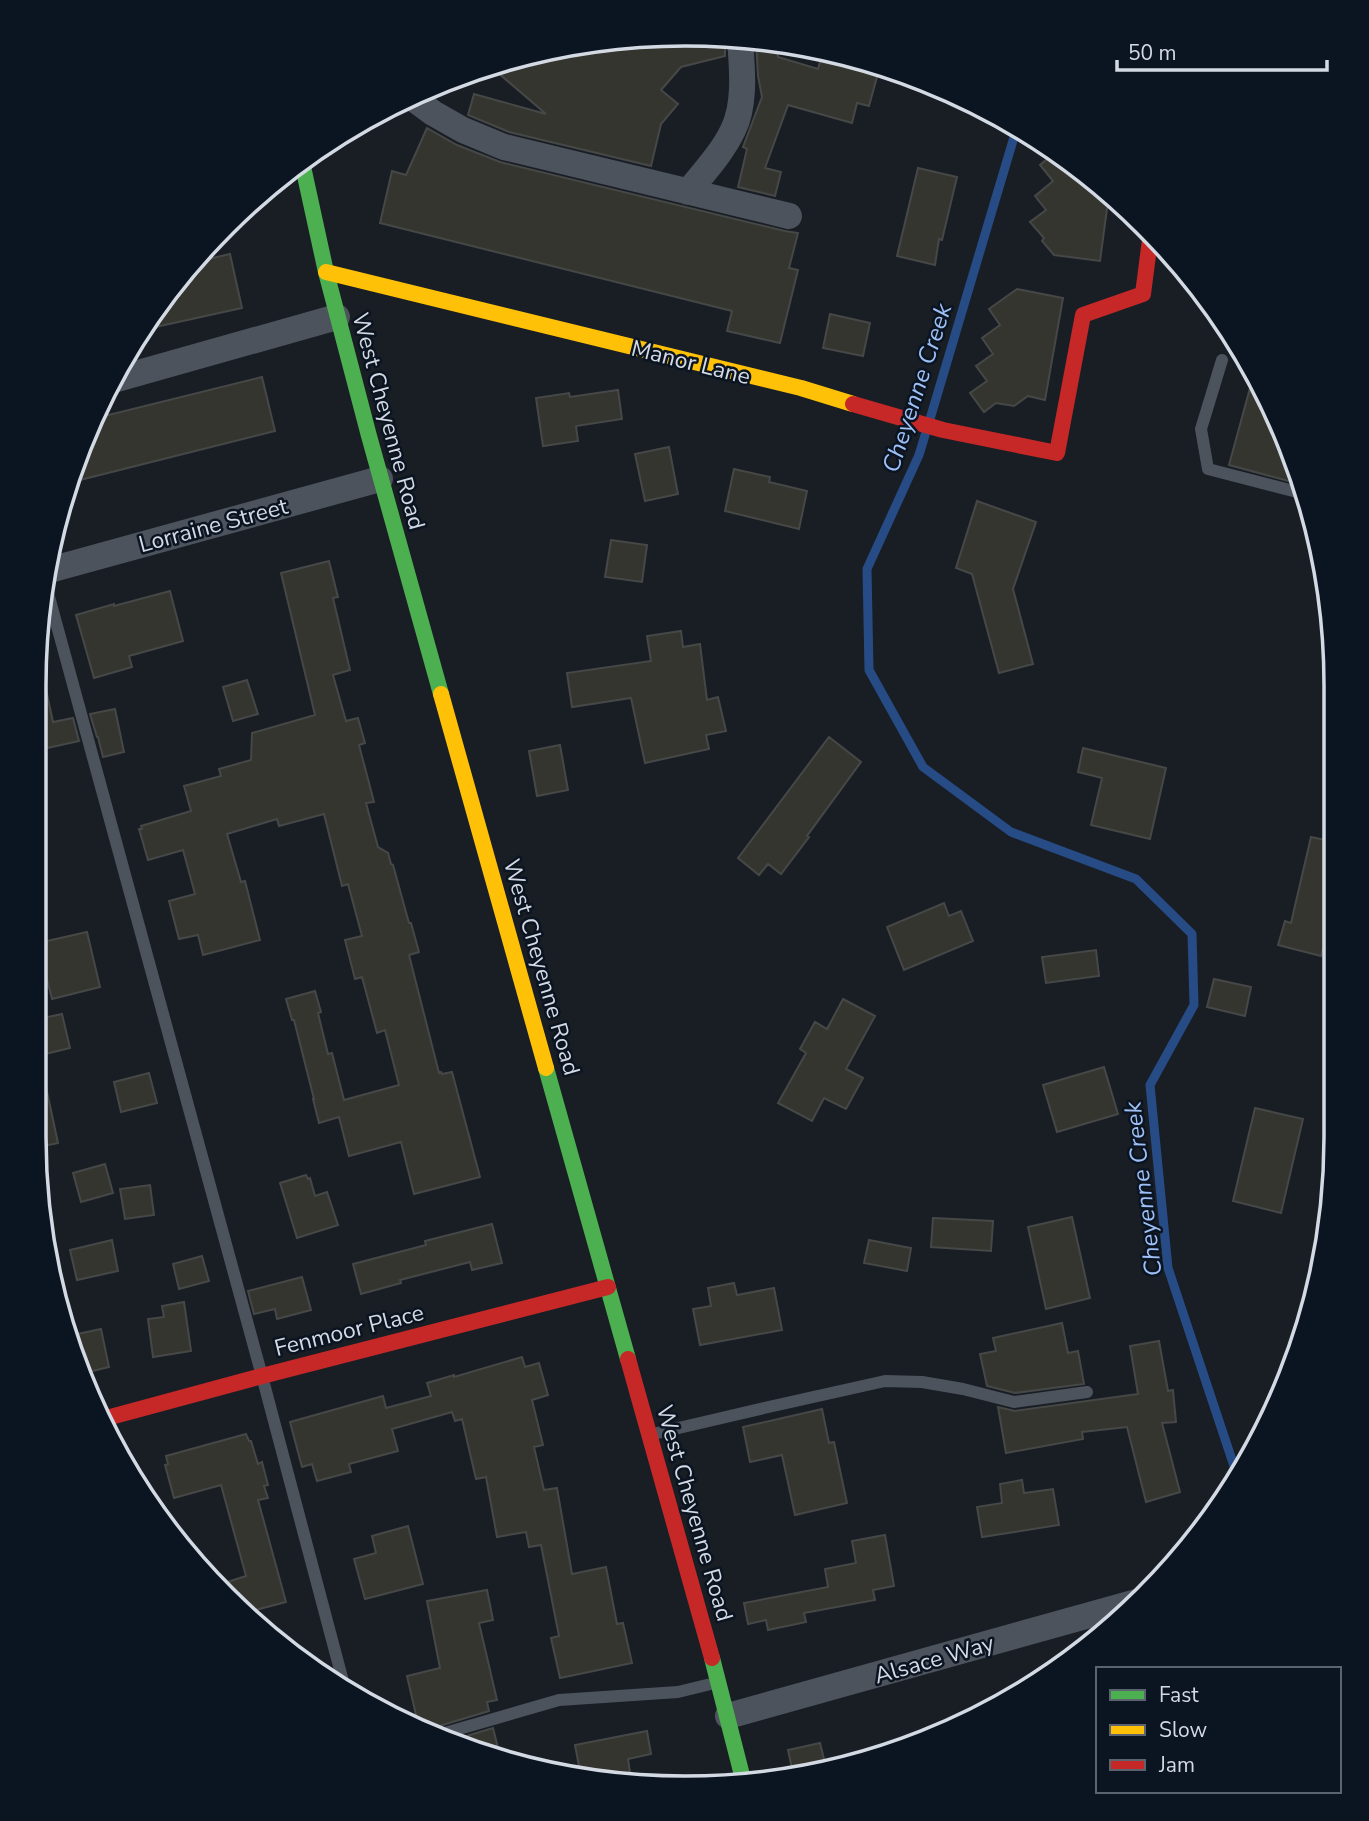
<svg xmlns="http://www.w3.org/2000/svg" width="1369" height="1821" viewBox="0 0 1369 1821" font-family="'Nunito Sans',sans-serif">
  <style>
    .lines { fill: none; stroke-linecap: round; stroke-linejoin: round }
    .stream { stroke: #274b85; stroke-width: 9 }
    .building { fill: #353530; stroke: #464847; stroke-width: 2 }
    .lane { stroke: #4d535c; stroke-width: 12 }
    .street { stroke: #4d535c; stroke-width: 26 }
    .fast { stroke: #4caf50; stroke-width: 16 }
    .slow { stroke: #ffc107; stroke-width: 16 }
    .jam { stroke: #c62828; stroke-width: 16 }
    .labels { text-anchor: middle; stroke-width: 5; stroke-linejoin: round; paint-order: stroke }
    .street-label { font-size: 23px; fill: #d4dae4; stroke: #0b1421 }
    .water-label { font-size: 24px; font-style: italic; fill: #9ec0f7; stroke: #0b1421 }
    .rim { fill: none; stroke: #d4dae4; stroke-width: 3.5 }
  </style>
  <rect width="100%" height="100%" fill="#191e25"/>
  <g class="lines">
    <path class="stream" d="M 930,419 L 1017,127
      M 926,432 L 919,455 L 867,569 L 869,670 L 923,767 L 1011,832 L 1136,879 L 1192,934 L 1194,1005 L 1150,1085 L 1168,1268 L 1237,1475"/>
  </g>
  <path class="building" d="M 684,33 L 725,37 L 725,56 L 681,67 L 661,90 L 678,104 L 661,124 L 651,166 L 509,132 L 468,115 L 474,94 L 546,114 L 490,66 L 557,46 Z
    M 756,40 L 775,42 L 778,57 L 818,69 L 823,51 L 880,66 L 869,106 L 857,103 L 852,123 L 788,105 L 765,168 L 781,172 L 775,196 L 738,187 L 747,149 L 743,147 L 762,97 L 758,76 Z
    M 427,128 L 457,145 L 500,162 L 785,231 L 798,233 L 789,268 L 798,270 L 780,343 L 727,331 L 732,311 L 380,223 L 392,171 L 406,175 Z
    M 1057,151 L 1109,194 L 1100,261 L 1054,255 L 1042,241 L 1044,238 L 1030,222 L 1046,210 L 1035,196 L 1053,181 L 1040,165 Z
    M 918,168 L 957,177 L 942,240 L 939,239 L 935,265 L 897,256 Z
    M 230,254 L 242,308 L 142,330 L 168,288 L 195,262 Z
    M 1017,289 L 1063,298 L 1045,400 L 1028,396 L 1014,406 L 996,403 L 984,412 L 970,393 L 987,381 L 976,366 L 993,354 L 982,338 L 1000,325 L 989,309 Z
    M 830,314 L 870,323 L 863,356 L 823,348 Z
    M 262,377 L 275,431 L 68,483 L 92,419 Z
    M 1253,377 L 1301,475 L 1303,485 L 1229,465 Z
    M 618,390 L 622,419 L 576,426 L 578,441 L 543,446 L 536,398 L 569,393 L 570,397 Z
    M 669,447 L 678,494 L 645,501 L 635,454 Z
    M 734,469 L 770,477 L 769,482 L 807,491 L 799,529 L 725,511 Z
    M 977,501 L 1036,522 L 1013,589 L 1033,664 L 999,673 L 972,574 L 956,568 Z
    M 611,540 L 647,545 L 642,582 L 605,577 Z
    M 329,561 L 338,597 L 333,598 L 350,670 L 333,675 L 346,721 L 358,718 L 365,743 L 359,745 L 374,802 L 366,803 L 378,847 L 388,853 L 391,864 L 393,865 L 409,923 L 411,923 L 419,952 L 409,955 L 439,1073 L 441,1072 L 442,1074 L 452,1072 L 480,1177 L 414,1194 L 401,1142 L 349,1156 L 339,1117 L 319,1123 L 313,1099 L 314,1099 L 294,1020 L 292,1020 L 286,999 L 315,991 L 321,1012 L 318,1013 L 328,1054 L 332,1053 L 344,1100 L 399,1085 L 385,1030 L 377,1033 L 362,977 L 355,979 L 345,940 L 362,936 L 348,884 L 342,886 L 324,814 L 279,826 L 277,819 L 227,834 L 241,882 L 245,881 L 260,940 L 203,955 L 198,935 L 179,939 L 169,901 L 195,894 L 183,850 L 148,860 L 139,829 L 142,829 L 141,826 L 191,811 L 184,786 L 221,776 L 219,769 L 251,760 L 252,733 L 315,715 L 281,573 Z
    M 170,591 L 183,641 L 129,656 L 132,667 L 94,678 L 76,615 L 114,604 L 114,606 Z
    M 681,631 L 683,647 L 700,644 L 707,700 L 718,697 L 726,731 L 706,735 L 709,749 L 645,763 L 631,698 L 572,707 L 567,673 L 651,661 L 647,636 Z
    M 44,680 L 53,722 L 73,718 L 79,741 L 34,751 L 35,681 Z
    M 247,680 L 258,714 L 233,721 L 223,687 Z
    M 115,709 L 124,752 L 103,757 L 98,737 L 97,737 L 90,714 Z
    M 829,737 L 861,762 L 807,836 L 809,837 L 781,874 L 768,864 L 759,875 L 738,858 Z
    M 560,745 L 568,790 L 537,796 L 529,751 Z
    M 1083,748 L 1166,768 L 1150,839 L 1091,825 L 1102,778 L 1078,772 Z
    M 1311,837 L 1330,841 L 1330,923 L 1321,956 L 1278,945 L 1285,921 L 1291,923 Z
    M 944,903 L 949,916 L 961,911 L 973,941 L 904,970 L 887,927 Z
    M 87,932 L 100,987 L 52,999 L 38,943 Z
    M 1096,950 L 1099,976 L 1046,983 L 1042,957 Z
    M 1214,979 L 1251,987 L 1245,1016 L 1207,1007 Z
    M 843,999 L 875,1016 L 846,1069 L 863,1078 L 846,1109 L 824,1098 L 812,1121 L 778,1103 L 806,1053 L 800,1049 L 815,1022 L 827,1029 Z
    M 62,1014 L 70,1048 L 33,1057 L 34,1020 Z
    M 1104,1067 L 1118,1114 L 1057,1132 L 1043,1085 Z
    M 43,1073 L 58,1143 L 35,1148 L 33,1137 L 33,1074 Z
    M 149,1073 L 157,1103 L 121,1112 L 114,1082 Z
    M 1255,1108 L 1303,1119 L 1281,1213 L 1233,1201 Z
    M 105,1164 L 113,1193 L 81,1202 L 73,1173 Z
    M 306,1175 L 308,1179 L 310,1178 L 315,1196 L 327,1192 L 338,1225 L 297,1238 L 280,1183 Z
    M 150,1185 L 154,1215 L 125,1219 L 120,1189 Z
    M 1072,1217 L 1090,1298 L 1046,1309 L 1028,1227 Z
    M 933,1218 L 993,1221 L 991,1251 L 931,1247 Z
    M 492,1224 L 502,1263 L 472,1270 L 470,1262 L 400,1280 L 401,1283 L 361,1294 L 353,1264 L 426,1245 L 425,1241 Z
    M 112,1240 L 118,1271 L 77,1280 L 70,1250 Z
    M 869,1240 L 911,1248 L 907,1271 L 864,1263 Z
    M 202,1256 L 209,1281 L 179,1289 L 173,1264 Z
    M 302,1277 L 311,1310 L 277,1319 L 275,1309 L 254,1314 L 248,1291 Z
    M 734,1283 L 737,1295 L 774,1288 L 782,1330 L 700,1345 L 693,1309 L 711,1306 L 708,1288 Z
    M 184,1302 L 191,1351 L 153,1357 L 148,1319 L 164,1317 L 162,1306 Z
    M 1062,1323 L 1068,1353 L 1078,1351 L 1084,1384 L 1015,1393 L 987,1386 L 980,1354 L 996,1351 L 993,1338 Z
    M 101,1329 L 109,1367 L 84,1373 L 68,1336 Z
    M 1159,1341 L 1168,1391 L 1173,1390 L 1176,1422 L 1162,1423 L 1180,1492 L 1146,1502 L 1127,1427 L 1082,1432 L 1083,1439 L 1006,1453 L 998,1407 L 1015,1411 L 1138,1394 L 1130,1346 Z
    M 522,1357 L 525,1367 L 539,1363 L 548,1395 L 532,1400 L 543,1445 L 534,1447 L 544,1490 L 557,1488 L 572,1574 L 606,1567 L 617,1624 L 623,1623 L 632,1663 L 560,1678 L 551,1638 L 559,1636 L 541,1545 L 529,1547 L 526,1532 L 497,1537 L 486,1477 L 476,1479 L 462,1419 L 455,1421 L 452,1412 L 392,1429 L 398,1451 L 349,1464 L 351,1472 L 317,1481 L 312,1464 L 302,1467 L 290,1422 L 383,1396 L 386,1408 L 431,1396 L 427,1383 L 454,1375 L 454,1377 Z
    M 822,1409 L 829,1443 L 834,1442 L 847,1503 L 795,1515 L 782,1455 L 750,1462 L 743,1427 Z
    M 246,1434 L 249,1441 L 251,1441 L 258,1464 L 262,1462 L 268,1485 L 264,1486 L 268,1498 L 258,1500 L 286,1602 L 244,1613 L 221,1584 L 246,1576 L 221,1485 L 174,1498 L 165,1465 L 168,1464 L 166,1456 Z
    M 1022,1480 L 1024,1493 L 1053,1489 L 1059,1525 L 982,1537 L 977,1507 L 1002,1503 L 1000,1484 Z
    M 408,1526 L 423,1584 L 365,1599 L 354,1559 L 376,1553 L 372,1536 Z
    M 885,1535 L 894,1586 L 873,1590 L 875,1600 L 804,1613 L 806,1622 L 768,1630 L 766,1620 L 748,1624 L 744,1603 L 828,1587 L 825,1569 L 856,1563 L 852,1541 Z
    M 487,1590 L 493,1620 L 479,1623 L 497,1700 L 487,1702 L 489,1711 L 436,1727 L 430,1732 L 419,1728 L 407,1676 L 440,1668 L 427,1601 Z
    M 493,1728 L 500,1756 L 453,1740 Z
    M 647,1731 L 651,1754 L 628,1759 L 630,1772 L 602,1778 L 581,1777 L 575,1745 Z
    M 820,1743 L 826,1767 L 793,1773 L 788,1750 Z"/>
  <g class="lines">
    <path class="lane" d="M 1222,360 L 1201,429 L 1208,469 L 1305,494
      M 45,582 L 262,1376 L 344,1685
      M 653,1434 L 764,1408 L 885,1381 L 922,1382 L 963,1389 L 1014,1402 L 1087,1392
      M 438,1735 L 559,1700 L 678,1692 L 715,1683"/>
    <path class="street" d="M 410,96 L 433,113 L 463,130 L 504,147 L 789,216
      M 688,192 C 704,172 722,153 733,130 C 746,104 742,67 740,39
      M 110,381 L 337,317
      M 46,571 L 380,479
      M 728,1716 L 1140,1601"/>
    <path class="fast" d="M 302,162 L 326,272 L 369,436 L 441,694
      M 546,1068 L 628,1359
      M 712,1658 L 744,1783"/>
    <path class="slow" d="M 326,272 L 801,388 L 853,404
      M 441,694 L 546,1068"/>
    <path class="jam" d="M 853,404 L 943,430 L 1057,453 L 1083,315 L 1143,294 L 1151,232
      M 628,1359 L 712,1658
      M 103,1419 L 262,1376 L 608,1287"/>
  </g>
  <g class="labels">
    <g class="street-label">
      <text transform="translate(691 362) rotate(14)" y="8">Manor Lane</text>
      <text transform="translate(389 421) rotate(75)" y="8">West Cheyenne Road</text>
      <text transform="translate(213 525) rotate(-15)" y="8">Lorraine Street</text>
      <text transform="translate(542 967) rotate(74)" y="8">West Cheyenne Road</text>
      <text transform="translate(349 1330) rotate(-14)" y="8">Fenmoor Place</text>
      <text transform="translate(695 1513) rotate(74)" y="8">West Cheyenne Road</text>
      <text transform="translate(934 1659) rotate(-16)" y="8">Alsace Way</text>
    </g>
    <g class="water-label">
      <text transform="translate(917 388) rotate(-72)" y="8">Cheyenne Creek</text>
      <text transform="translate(1143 1189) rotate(-97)" y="8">Cheyenne Creek</text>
    </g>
  </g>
  <path d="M0 0H1369V1821H0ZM685 46H685A639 639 0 0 1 1324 685V1137A639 639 0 0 1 685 1776H685A639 639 0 0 1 46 1137V685A639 639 0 0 1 685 46Z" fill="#0b1421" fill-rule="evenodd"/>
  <path class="rim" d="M685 46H685A639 639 0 0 1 1324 685V1137A639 639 0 0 1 685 1776H685A639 639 0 0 1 46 1137V685A639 639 0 0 1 685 46Z"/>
  <rect x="1096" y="1667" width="245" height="126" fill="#0b1421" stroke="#5b636f" stroke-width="2"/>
  <rect x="1110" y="1690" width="35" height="10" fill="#4caf50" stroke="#5b636f" stroke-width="2"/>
  <text x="1159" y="1702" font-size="21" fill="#d4dae4">Fast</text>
  <rect x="1110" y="1725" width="35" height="10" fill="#ffc107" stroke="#5b636f" stroke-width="2"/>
  <text x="1159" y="1737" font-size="21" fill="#d4dae4">Slow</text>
  <rect x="1110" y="1760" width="35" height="10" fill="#c62828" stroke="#5b636f" stroke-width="2"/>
  <text x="1159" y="1772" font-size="21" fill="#d4dae4">Jam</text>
  <path d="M1117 60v10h210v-10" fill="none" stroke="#d4dae4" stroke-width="3.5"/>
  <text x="1128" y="60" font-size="21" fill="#d4dae4" stroke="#0b1421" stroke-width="5" paint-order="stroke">50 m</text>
</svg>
